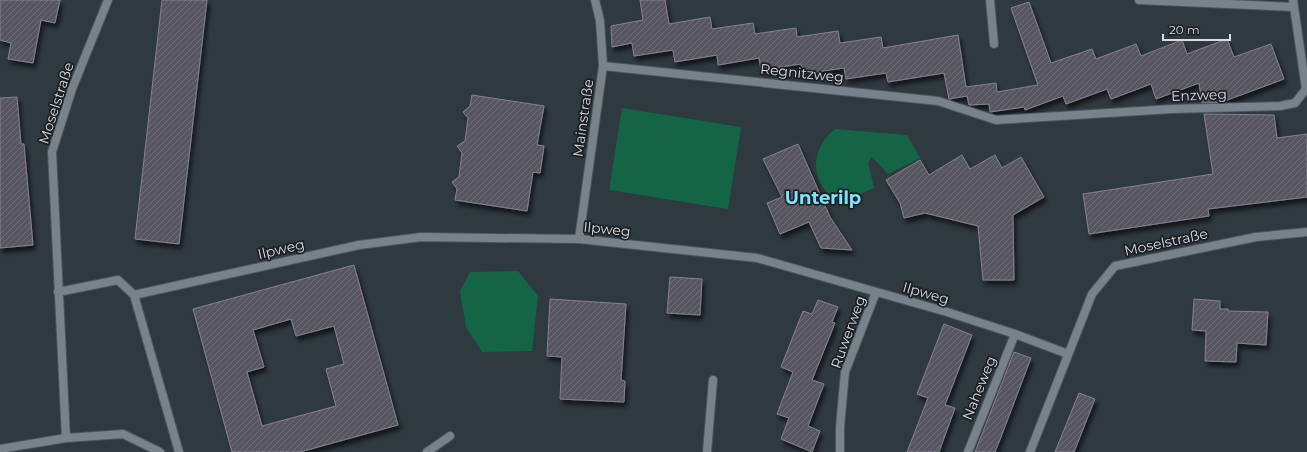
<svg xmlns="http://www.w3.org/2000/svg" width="1307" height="452" viewBox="0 0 1307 452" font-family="Montserrat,sans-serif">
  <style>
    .park { fill: #146546 }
    .building { fill: url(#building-hatch); stroke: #858390; fill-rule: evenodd; filter: url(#shadow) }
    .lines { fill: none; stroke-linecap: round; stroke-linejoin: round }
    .street-casing { stroke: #4d555c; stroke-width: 10 }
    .street { stroke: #77828b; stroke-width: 8 }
    .labels { text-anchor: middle; stroke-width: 3.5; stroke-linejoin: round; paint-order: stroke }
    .street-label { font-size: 14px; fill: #d8dee3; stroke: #1b1f23 }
    .district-label { font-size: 18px; font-weight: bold; fill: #7ee4fb; stroke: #1b1f23 }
  </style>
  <defs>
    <pattern id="building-hatch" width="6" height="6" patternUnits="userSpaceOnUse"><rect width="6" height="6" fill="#575561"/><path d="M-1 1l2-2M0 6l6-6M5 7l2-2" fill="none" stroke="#6e6d78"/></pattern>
    <filter id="shadow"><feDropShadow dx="2.5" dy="4.5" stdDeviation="2" flood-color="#0009"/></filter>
  </defs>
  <rect width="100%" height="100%" fill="#2f3940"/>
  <path class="park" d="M 622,108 L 741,127 L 728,209 L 609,190 Z
    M 835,129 L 907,135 L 920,158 L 888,174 L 872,157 L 868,162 L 874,188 L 841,202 C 836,199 830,196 826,191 C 809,170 815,145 835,129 Z
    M 518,271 L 538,296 L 532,351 L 482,352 L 466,327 L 460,291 L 470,272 Z"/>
  <path class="building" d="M 0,0 L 60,0 L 55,23 L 41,20 L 33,63 L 8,59 L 11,43 L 0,40 Z
    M 162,0 L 207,0 L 179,244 L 135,239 Z
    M 640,0 L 665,0 L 669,24 L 710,17 L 712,29 L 753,23 L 755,34 L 796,28 L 797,37 L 838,31 L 840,43 L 881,37 L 883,48 L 958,35 L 966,87 L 996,83 L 997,92 L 1038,85 L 1011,8 L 1029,2 L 1051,63 L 1092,49 L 1096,59 L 1136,44 L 1141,56 L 1182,40 L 1187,54 L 1227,39 L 1234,57 L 1271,44 L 1284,79 L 1222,102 L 1202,103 L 1199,83 L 1156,99 L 1151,84 L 1111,99 L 1107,89 L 1066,104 L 1063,96 L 1025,110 L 1024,107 L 990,112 L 989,104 L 969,105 L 967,96 L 949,99 L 944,73 L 888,82 L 886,73 L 846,79 L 844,68 L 803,74 L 801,64 L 761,70 L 759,58 L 718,65 L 717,55 L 675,62 L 673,50 L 634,56 L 632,43 L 612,47 L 611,26 L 643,20 Z
    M 472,95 L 544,106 L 537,145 L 544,146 L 540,173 L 533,172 L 527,211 L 455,200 L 457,189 L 452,182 L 459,177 L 462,153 L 457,146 L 465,141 L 468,118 L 463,112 L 470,106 Z
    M 17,97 L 21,144 L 24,144 L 33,245 L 0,248 L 0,98 Z
    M 1204,114 L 1274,115 L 1277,138 L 1307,134 L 1307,197 L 1208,209 L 1209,216 L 1089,234 L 1083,194 L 1213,174 Z
    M 798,144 L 830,217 L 852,250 L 821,248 L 809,222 L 780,234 L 767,203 L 782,197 L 763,159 Z
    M 962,155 L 970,169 L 995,155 L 1002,168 L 1021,157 L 1044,197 L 1013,215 L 1014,280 L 983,280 L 978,226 L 925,213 L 904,218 L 900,203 L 886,180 L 920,160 L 929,175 Z
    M 354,265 L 398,425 L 300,452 L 232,452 L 193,309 ZM 291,319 L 296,336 L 334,326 L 344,364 L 326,369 L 336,406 L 262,426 L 247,372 L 264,367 L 253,330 Z
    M 670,277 L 702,279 L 700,315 L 667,313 Z
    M 550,299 L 626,304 L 621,380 L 625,381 L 624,402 L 560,399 L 562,357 L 547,356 Z
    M 1194,299 L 1220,301 L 1220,309 L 1228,309 L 1228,311 L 1268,312 L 1266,345 L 1237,343 L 1236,362 L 1205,361 L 1206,331 L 1192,330 Z
    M 818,300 L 838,307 L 832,322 L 835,323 L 812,380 L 824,384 L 808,426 L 820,431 L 812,452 L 781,439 L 789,418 L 777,414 L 793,372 L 781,367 L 803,311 L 812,314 Z
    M 944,324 L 972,335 L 945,405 L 955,408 L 939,452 L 907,452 L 928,398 L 917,394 Z
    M 1014,352 L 1031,358 L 1001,437 L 995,452 L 975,452 Z
    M 1079,393 L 1095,399 L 1074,452 L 1055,452 Z"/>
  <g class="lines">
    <g class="street-casing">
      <path id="street" d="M 990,0 L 994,44
        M 1139,0 L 1294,7
        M 603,66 L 938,101 L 996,120 L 1172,109 L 1280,106 L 1295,103 L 1306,89 L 1293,0
        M 579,239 L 603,66 L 600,21 L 595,0
        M 58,292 L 118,280 L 134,295 L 179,452
        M 134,295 L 359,245 L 421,237 L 579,239 L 757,258 L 947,312 L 1015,334 L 1068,354
        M 66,438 L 52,152 L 72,89 L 108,0
        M 0,449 L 66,438 L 123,434 L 160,452
        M 427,452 L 450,436
        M 707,452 L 713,380
        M 840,452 L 840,427 L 845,372 L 876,292
        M 968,452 L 1015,334
        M 1030,452 L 1092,294 L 1115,266 L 1256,237 L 1307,232"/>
    </g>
    <use href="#street" class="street"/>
  </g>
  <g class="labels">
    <g class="street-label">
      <text transform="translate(802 73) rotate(6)" y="5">Regnitzweg</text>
      <text transform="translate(1199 95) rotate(-2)" y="5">Enzweg</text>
      <text transform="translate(56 103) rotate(-72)" y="5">Moselstraße</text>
      <text transform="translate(583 118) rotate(-82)" y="5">Mainstraße</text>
      <text transform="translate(607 229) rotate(6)" y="5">Ilpweg</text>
      <text transform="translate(1166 242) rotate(-12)" y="5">Moselstraße</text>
      <text transform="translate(281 249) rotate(-13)" y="5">Ilpweg</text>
      <text transform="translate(926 293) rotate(16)" y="5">Ilpweg</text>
      <text transform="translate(848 332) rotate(-70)" y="5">Ruwerweg</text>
      <text transform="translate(979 388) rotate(-68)" y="5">Naheweg</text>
    </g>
    <g class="district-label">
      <text x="823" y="204">Unterilp</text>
    </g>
  </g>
  <path d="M1163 34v6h67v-6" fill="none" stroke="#d8dee3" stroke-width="2"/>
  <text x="1169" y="34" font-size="12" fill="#d8dee3" stroke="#1b1f23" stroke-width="3" paint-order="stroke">20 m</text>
</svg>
